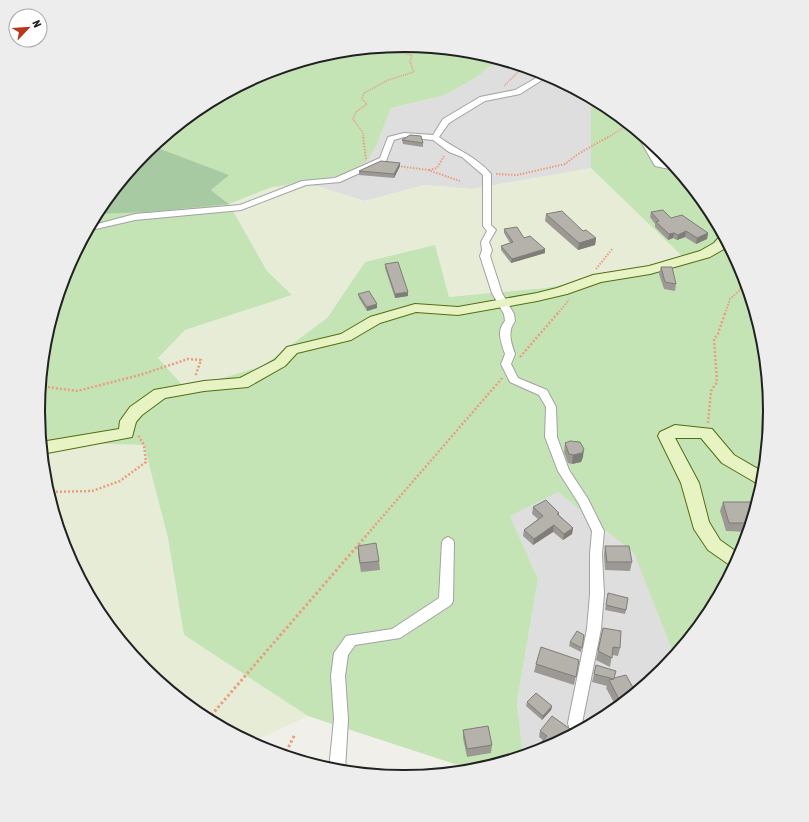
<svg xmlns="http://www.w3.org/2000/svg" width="809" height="822" viewBox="0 0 809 822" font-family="'Asap Condensed',sans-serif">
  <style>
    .residential { fill: #dfdede }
    .farmland { fill: #e7ecd7 }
    .grass { fill: #c4e4b6 }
    .forest { fill: #a7caa3 }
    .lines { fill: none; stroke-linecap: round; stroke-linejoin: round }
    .street-casing { stroke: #a2a2a2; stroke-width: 2 }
    .secondary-casing { stroke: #536d13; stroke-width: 2 }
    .path-far3 { stroke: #ea9e80; stroke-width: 1.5; stroke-dasharray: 1 1; stroke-linecap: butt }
    .path-far2 { stroke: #ea9e80; stroke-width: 2; stroke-dasharray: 1.5 1.5; stroke-linecap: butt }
    .path-far1 { stroke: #ea9e80; stroke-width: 2.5; stroke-dasharray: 2 2; stroke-linecap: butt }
    .path { stroke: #ea9e80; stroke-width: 3; stroke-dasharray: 2.5 2.5; stroke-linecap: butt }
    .street { fill: #fff; fill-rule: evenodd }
    .secondary { fill: #e8f3c4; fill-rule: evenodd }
    .wall { fill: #9c9994 }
    .shaded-wall { fill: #7f7d78 }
    .building { fill: #b5b2ac; stroke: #7f7d78 }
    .rim { fill: none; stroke: #212121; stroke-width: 2 }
  </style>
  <rect width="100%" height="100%" fill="#f0efe9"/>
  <path class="residential" d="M 508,61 L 545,72 L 591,97 L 591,168 L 472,189 L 425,185 L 364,201 L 317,186 L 272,187 L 310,180 L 377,144 L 391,108 L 445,95 L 477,77 L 488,67 Z
    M 558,491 L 635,553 L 675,657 L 663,670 L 608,716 L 545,750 L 523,756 L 517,702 L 538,579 L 510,516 Z"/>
  <path class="farmland" d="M 591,168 L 684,258 L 546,288 L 449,297 L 435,246 L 365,262 L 324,321 L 263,366 L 186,389 L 158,358 L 185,330 L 292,295 L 267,271 L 229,204 L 272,187 L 317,186 L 364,201 L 425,185 L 472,189 Z
    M 41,442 L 144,445 L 168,538 L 184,635 L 308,716 L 251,742 L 201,716 L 145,670 L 100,614 L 66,551 L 45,482 Z"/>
  <path class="grass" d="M 405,45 L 476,52 L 508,61 L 488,67 L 477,77 L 445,95 L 391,108 L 377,144 L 366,162 L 339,176 L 272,187 L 229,204 L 267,271 L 292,295 L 185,330 L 158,358 L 186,389 L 263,366 L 327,318 L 365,262 L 435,245 L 449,297 L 546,288 L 686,260 L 591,168 L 591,97 L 608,106 L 664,152 L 709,208 L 743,271 L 764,340 L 771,411 L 764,483 L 743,551 L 709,615 L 675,657 L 634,553 L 558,492 L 510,516 L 538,579 L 517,702 L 523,756 L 476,771 L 308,716 L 184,635 L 168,538 L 144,445 L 41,442 L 38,411 L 45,339 L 66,271 L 97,213 L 228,203 L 211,190 L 228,175 L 153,146 L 201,106 L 264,72 L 333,52 Z"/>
  <path class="forest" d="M 153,146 L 229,175 L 211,190 L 229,204 L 149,212 L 96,214 L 146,152 Z"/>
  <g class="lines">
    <g class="street-casing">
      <path id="street" d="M 545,73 L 550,75 L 520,94 L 485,101 L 449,123 L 439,137 C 457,150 477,157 491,174 L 491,225 L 496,230 L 489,242 L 492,250 L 490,256 L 502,293 L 514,314 L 515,321 C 507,332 511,342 515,354 L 511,364 L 518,378 L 547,390 L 556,407 L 557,437 L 569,470 L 588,499 L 604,531 L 602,554 L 604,594 L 601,629 L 582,723 L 584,729 L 571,735 L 568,723 L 587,629 L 590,594 L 590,554 L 592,531 L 579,504 L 558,471 L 545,437 L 546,407 L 539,395 L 510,382 L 501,364 L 505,354 C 501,342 496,331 505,321 L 504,314 L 492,293 L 480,256 L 482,250 L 481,242 L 487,231 L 483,226 L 483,175 L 462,157 L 449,152 L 433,140 L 404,137 L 394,140 L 386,161 L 340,182 L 306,185 L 241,210 L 135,220 L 87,231 L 90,226 L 135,214 L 240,205 L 302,181 L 335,178 L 380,158 L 388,137 L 404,133 L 433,135 L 443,119 L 480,97 L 515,90 Z
        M 637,131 L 647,138 L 661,162 L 675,166 L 679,171 L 655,166 L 636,133 Z
        M 448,537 L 452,539 L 454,542 L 453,601 L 451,605 L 400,638 L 355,645 L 348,655 L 345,676 L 348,719 L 345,771 L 329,769 L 334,719 L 331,676 L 334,653 L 346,636 L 392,629 L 439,598 L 442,542 L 444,539 Z"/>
    </g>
    <g class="secondary-casing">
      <path id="secondary" d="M 721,235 L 724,235 L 728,243 L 724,249 L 710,257 L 650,274 L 601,282 L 567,294 L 537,301 L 458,315 L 416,312 L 380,323 L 351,340 L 297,353 L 285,366 L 248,387 L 204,391 L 165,398 L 142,415 L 136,422 L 132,437 L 42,454 L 41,442 L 119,429 L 120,421 L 130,407 L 154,390 L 204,381 L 240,378 L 275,360 L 287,347 L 341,334 L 370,317 L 415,304 L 458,307 L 537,293 L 557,288 L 593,275 L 649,266 L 700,251 L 714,243 Z
        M 675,425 L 712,429 L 734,455 L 765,473 L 763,486 L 758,484 L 722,463 L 701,438 L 675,438 L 699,483 L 709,522 L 720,540 L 741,555 L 734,568 L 708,550 L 694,529 L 681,483 L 658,436 L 660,432 Z"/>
    </g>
    <path class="path-far3" d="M 504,86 L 524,66
      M 364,138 L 363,133 L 353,119 L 356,112 L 367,104 L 362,99 L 364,93 L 388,80 L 414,72 L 410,62 L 412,55 L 394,52 L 385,46
      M 607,138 L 629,124"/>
    <path class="path-far2" d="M 363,137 L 366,159
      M 398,166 L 428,170 L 460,181
      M 429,170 L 437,168 L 444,156
      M 496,174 L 517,175 L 565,164 L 578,154 L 608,137
      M 596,269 L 613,248
      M 557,314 L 569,300
      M 725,314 L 730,299 L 740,290 L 744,273"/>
    <path class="path-far1" d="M 520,357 L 558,313
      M 40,386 L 77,391 L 140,375 L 188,359 L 201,360 L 195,377
      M 708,423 L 711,391 L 717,382 L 714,339 L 718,334 L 725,313
      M 48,492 L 92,491 L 120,481 L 146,462 L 144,445 L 138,435
      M 365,537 L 503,377"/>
    <path class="path" d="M 208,719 L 366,536
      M 284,756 L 295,734"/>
    <use href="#street" class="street"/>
    <use href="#secondary" class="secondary"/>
  </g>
  <path class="wall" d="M 402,140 L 423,143 L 423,147 L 403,144 Z
    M 400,163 L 400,166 L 394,178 L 359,175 L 359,171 Z
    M 651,212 L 671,218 L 708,233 L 707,239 L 696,244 L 685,237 L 677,240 L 673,238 L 668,240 L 655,227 L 655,224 L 650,217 Z
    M 546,214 L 583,231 L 596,238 L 595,245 L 578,250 L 545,221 Z
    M 504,229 L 524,238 L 545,253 L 511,263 L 501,250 L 501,246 L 510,243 L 504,233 Z
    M 385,264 L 408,296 L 395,298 L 385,268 Z
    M 661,267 L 676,284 L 675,291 L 664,289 L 659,274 Z
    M 358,294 L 377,308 L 367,311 L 359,298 Z
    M 565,443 L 583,457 L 581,462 L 572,464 L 568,463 L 564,452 Z
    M 723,502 L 754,514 L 749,532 L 726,531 L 720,511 Z
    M 533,507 L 559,513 L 559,515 L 573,528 L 572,534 L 563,540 L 553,532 L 533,545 L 523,536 L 524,530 L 538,519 L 532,514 Z
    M 358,546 L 379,561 L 380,570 L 361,572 L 358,554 Z
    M 605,546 L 632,562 L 630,571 L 605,570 L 604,555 Z
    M 607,598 L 626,610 L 625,614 L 605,610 Z
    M 603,628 L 620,648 L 618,656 L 612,655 L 610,667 L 596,660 Z
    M 584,635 L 581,652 L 569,646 L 570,642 Z
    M 579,660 L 574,685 L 534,672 L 536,664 Z
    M 596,665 L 614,678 L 636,693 L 617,708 L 606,688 L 607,686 L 592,682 Z
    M 527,702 L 552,706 L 551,710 L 542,720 L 526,706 Z
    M 463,730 L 492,745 L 491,753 L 467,757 L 463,738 Z
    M 540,731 L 573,731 L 572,735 L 545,750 L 533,753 L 533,752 L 543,740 L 539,737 Z"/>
  <path class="shaded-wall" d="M 400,163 L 400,166 L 394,178 L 394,174 Z
    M 686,231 L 685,237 L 677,240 L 678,235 Z
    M 674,233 L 673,238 L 668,240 L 669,234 Z
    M 708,233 L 707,239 L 696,244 L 697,238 Z
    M 596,238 L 595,245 L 578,250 L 579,243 Z
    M 545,249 L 545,253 L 511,263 L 512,259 Z
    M 408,292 L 408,296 L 395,298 L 395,294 Z
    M 377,304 L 377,308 L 367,311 L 367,307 Z
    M 584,449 L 583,457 L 581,462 L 572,464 L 573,455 Z
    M 554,525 L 553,532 L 533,545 L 534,539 Z
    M 573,528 L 572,534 L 563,540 L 564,534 Z
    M 552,706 L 551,710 L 542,720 L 543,716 Z"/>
  <path class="building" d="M 410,135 L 421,136 L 423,143 L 402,140 Z
    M 381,161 L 400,163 L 394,174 L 359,171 Z
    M 663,210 L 671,218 L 682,215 L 708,233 L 697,238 L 686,231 L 678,235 L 674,233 L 669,234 L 656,222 L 659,221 L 651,212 Z
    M 562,211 L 583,231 L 586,230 L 596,238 L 579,243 L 546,214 Z
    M 517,227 L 524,238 L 530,236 L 545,249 L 512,259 L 501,246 L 513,242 L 504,229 Z
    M 398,262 L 408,292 L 395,294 L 385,264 Z
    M 661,267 L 672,267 L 676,284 L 665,282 Z
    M 369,291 L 377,304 L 367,307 L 358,294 Z
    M 570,441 L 580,442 L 584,449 L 582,453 L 573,455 L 569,454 L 565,443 Z
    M 546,500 L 559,513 L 557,514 L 573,528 L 564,534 L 554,525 L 534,539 L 524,530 L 543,516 L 533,507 Z
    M 723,502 L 751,502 L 754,514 L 752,523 L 729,523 Z
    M 376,543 L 379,561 L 360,563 L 358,546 Z
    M 605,546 L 629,546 L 632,562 L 607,562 Z
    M 608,593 L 628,598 L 626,610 L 606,605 Z
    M 603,628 L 621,631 L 620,648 L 613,647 L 612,658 L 598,651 Z
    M 577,631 L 584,635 L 582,648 L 570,642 Z
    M 541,647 L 579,660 L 576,677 L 536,664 Z
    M 596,665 L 616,671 L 614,678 L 626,675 L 636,693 L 625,702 L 621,703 L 609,680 L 614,679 L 594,674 Z
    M 536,693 L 552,706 L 543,716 L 527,702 Z
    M 552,716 L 573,731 L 568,737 L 545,750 L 534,753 L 533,752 L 547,736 L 540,731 Z
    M 488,726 L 492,745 L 467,749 L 463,730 Z"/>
  <path d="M0 0H809V822H0ZM45 411a359 359 0 1 1 718 0a359 359 0 1 1-718 0Z" fill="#ededed" fill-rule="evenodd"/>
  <path class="rim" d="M45 411a359 359 0 1 1 718 0a359 359 0 1 1-718 0Z"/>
  <g transform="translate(28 28) rotate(65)"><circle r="19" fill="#ffffff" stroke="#a6a6a6"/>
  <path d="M0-3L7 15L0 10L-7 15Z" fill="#ba3619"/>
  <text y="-6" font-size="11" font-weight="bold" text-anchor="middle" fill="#212121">N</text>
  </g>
</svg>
